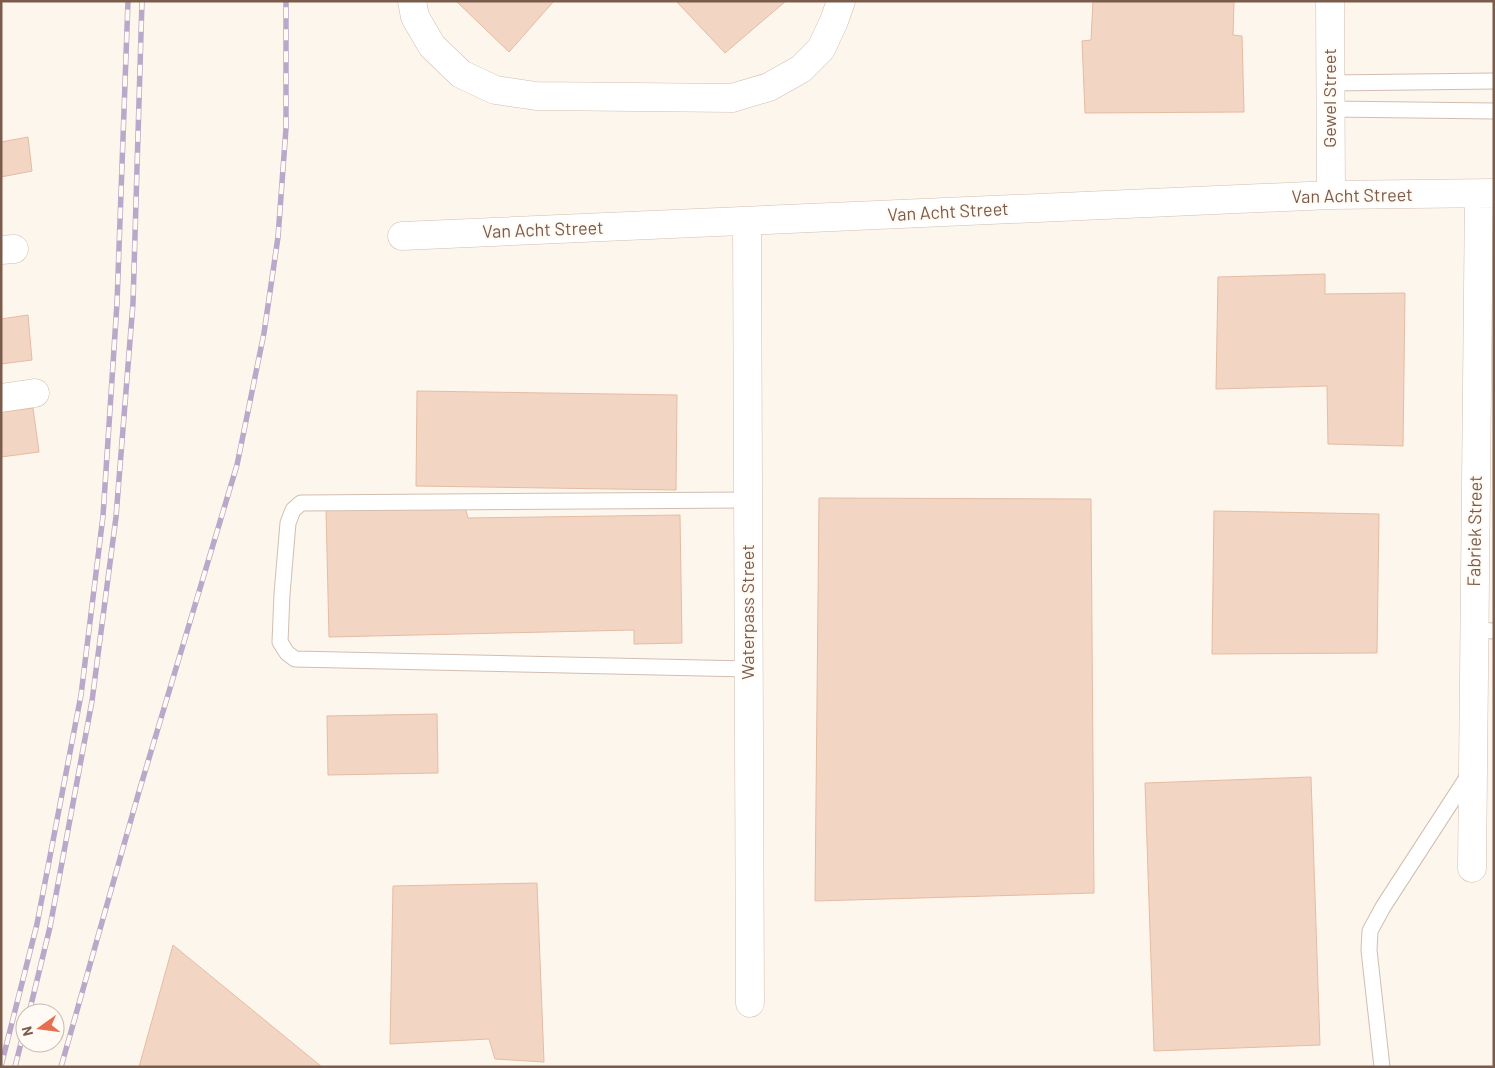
<svg xmlns="http://www.w3.org/2000/svg" width="1495" height="1068" viewBox="0 0 1495 1068" font-family="Barlow,sans-serif">
  <style>
    .building { fill: #f3d5c3; stroke: #e6bba3 }
    .lines { fill: none; stroke-linecap: round; stroke-linejoin: round }
    .service-casing { stroke: #d1beb0; stroke-width: 17 }
    .minor-casing { stroke: #d1beb0; stroke-width: 29 }
    .service { stroke: #fff; stroke-width: 15 }
    .minor { stroke: #fff; stroke-width: 28 }
    .rail-casing { stroke: #b9a8c9; stroke-width: 5.5 }
    .rail { stroke: #fffaf3; stroke-width: 4; stroke-dasharray: 11; stroke-linecap: butt }
    .labels { text-anchor: middle; stroke-width: 4; stroke-linejoin: round; paint-order: stroke }
    .street-label { font-size: 18px; fill: #7a5c4d; stroke: #fffaf3 }
  </style>
  <rect width="100%" height="100%" fill="#fdf6ec"/>
  <path class="building" d="M 456,1 L 554,1 L 509,52 Z
    M 676,1 L 786,1 L 725,53 Z
    M 1093,1 L 1234,1 L 1233,35 L 1242,36 L 1244,112 L 1085,113 L 1082,41 L 1091,40 Z
    M 28,137 L 32,171 L 1,177 L 1,142 Z
    M 1325,274 L 1325,294 L 1405,293 L 1403,446 L 1328,444 L 1327,386 L 1216,389 L 1218,277 Z
    M 28,315 L 32,360 L 1,364 L 1,319 Z
    M 417,391 L 677,395 L 676,490 L 416,486 Z
    M 33,408 L 39,452 L 1,457 L 1,412 Z
    M 819,498 L 1091,499 L 1094,893 L 815,901 Z
    M 465,507 L 468,518 L 680,515 L 682,643 L 634,644 L 634,630 L 329,637 L 326,510 Z
    M 1214,511 L 1379,514 L 1377,653 L 1212,654 Z
    M 437,714 L 438,773 L 328,775 L 327,716 Z
    M 1311,777 L 1320,1045 L 1154,1051 L 1145,783 Z
    M 537,883 L 544,1062 L 495,1059 L 489,1039 L 390,1044 L 393,886 Z
    M 173,945 L 322,1067 L 139,1067 Z"/>
  <g class="lines">
    <g class="service-casing">
      <path id="service" d="M 1330,83 L 1494,81
        M 1330,109 L 1494,111
        M 748,500 L 301,503 L 293,510 L 288,523 L 282,594 L 280,642 L 287,653 L 295,659 L 748,669
        M 1474,630 L 1494,631
        M 1382,1067 L 1369,950 L 1370,931 L 1383,907 L 1470,773"/>
    </g>
    <g class="minor-casing">
      <path id="minor" d="M 412,1 L 415,17 L 432,46 L 461,74 L 495,90 L 536,96 L 732,98 L 769,87 L 801,69 L 821,49 L 834,21 L 841,1
        M 1330,1 L 1331,195
        M 747,221 L 750,1003
        M 402,236 L 1331,195 L 1494,193
        M 1,250 L 14,249
        M 1,398 L 35,393
        M 1472,868 L 1479,194"/>
    </g>
    <use href="#service" class="service"/>
    <use href="#minor" class="minor"/>
    <g class="rail-casing">
      <path id="rail" d="M 29,1013 L 50,927 L 92,701 L 116,517 L 133,303 L 142,1
        M 1,1066 L 37,924 L 81,695 L 103,516 L 117,303 L 128,1
        M 15,1067 L 25,1027
        M 61,1067 L 138,795 L 237,465 L 264,333 L 278,237 L 286,128 L 286,1"/>
    </g>
    <use href="#rail" class="rail"/>
  </g>
  <g class="labels">
    <g class="street-label">
      <text transform="translate(1330 98) rotate(-90)" y="6">Gewel Street</text>
      <text transform="translate(1352 196) rotate(-1)" y="6">Van Acht Street</text>
      <text transform="translate(948 212) rotate(-3)" y="6">Van Acht Street</text>
      <text transform="translate(543 230) rotate(-2)" y="6">Van Acht Street</text>
      <text transform="translate(1475 531) rotate(-89)" y="6">Fabriek Street</text>
      <text transform="translate(748 612) rotate(-90)" y="6">Waterpass Street</text>
    </g>
  </g>
  <rect width="1495" height="1068" fill="none" stroke="#7a5c4d" stroke-width="5"/>
  <g transform="translate(40 1028) rotate(256)"><circle r="24" fill="#fffaf3" stroke="#cabbb1"/>
  <path d="M0-4L9 19L0 12L-9 19Z" fill="#e76f51"/>
  <text y="-8" font-size="14" font-weight="bold" text-anchor="middle" fill="#7a5c4d">N</text>
  </g>
</svg>
